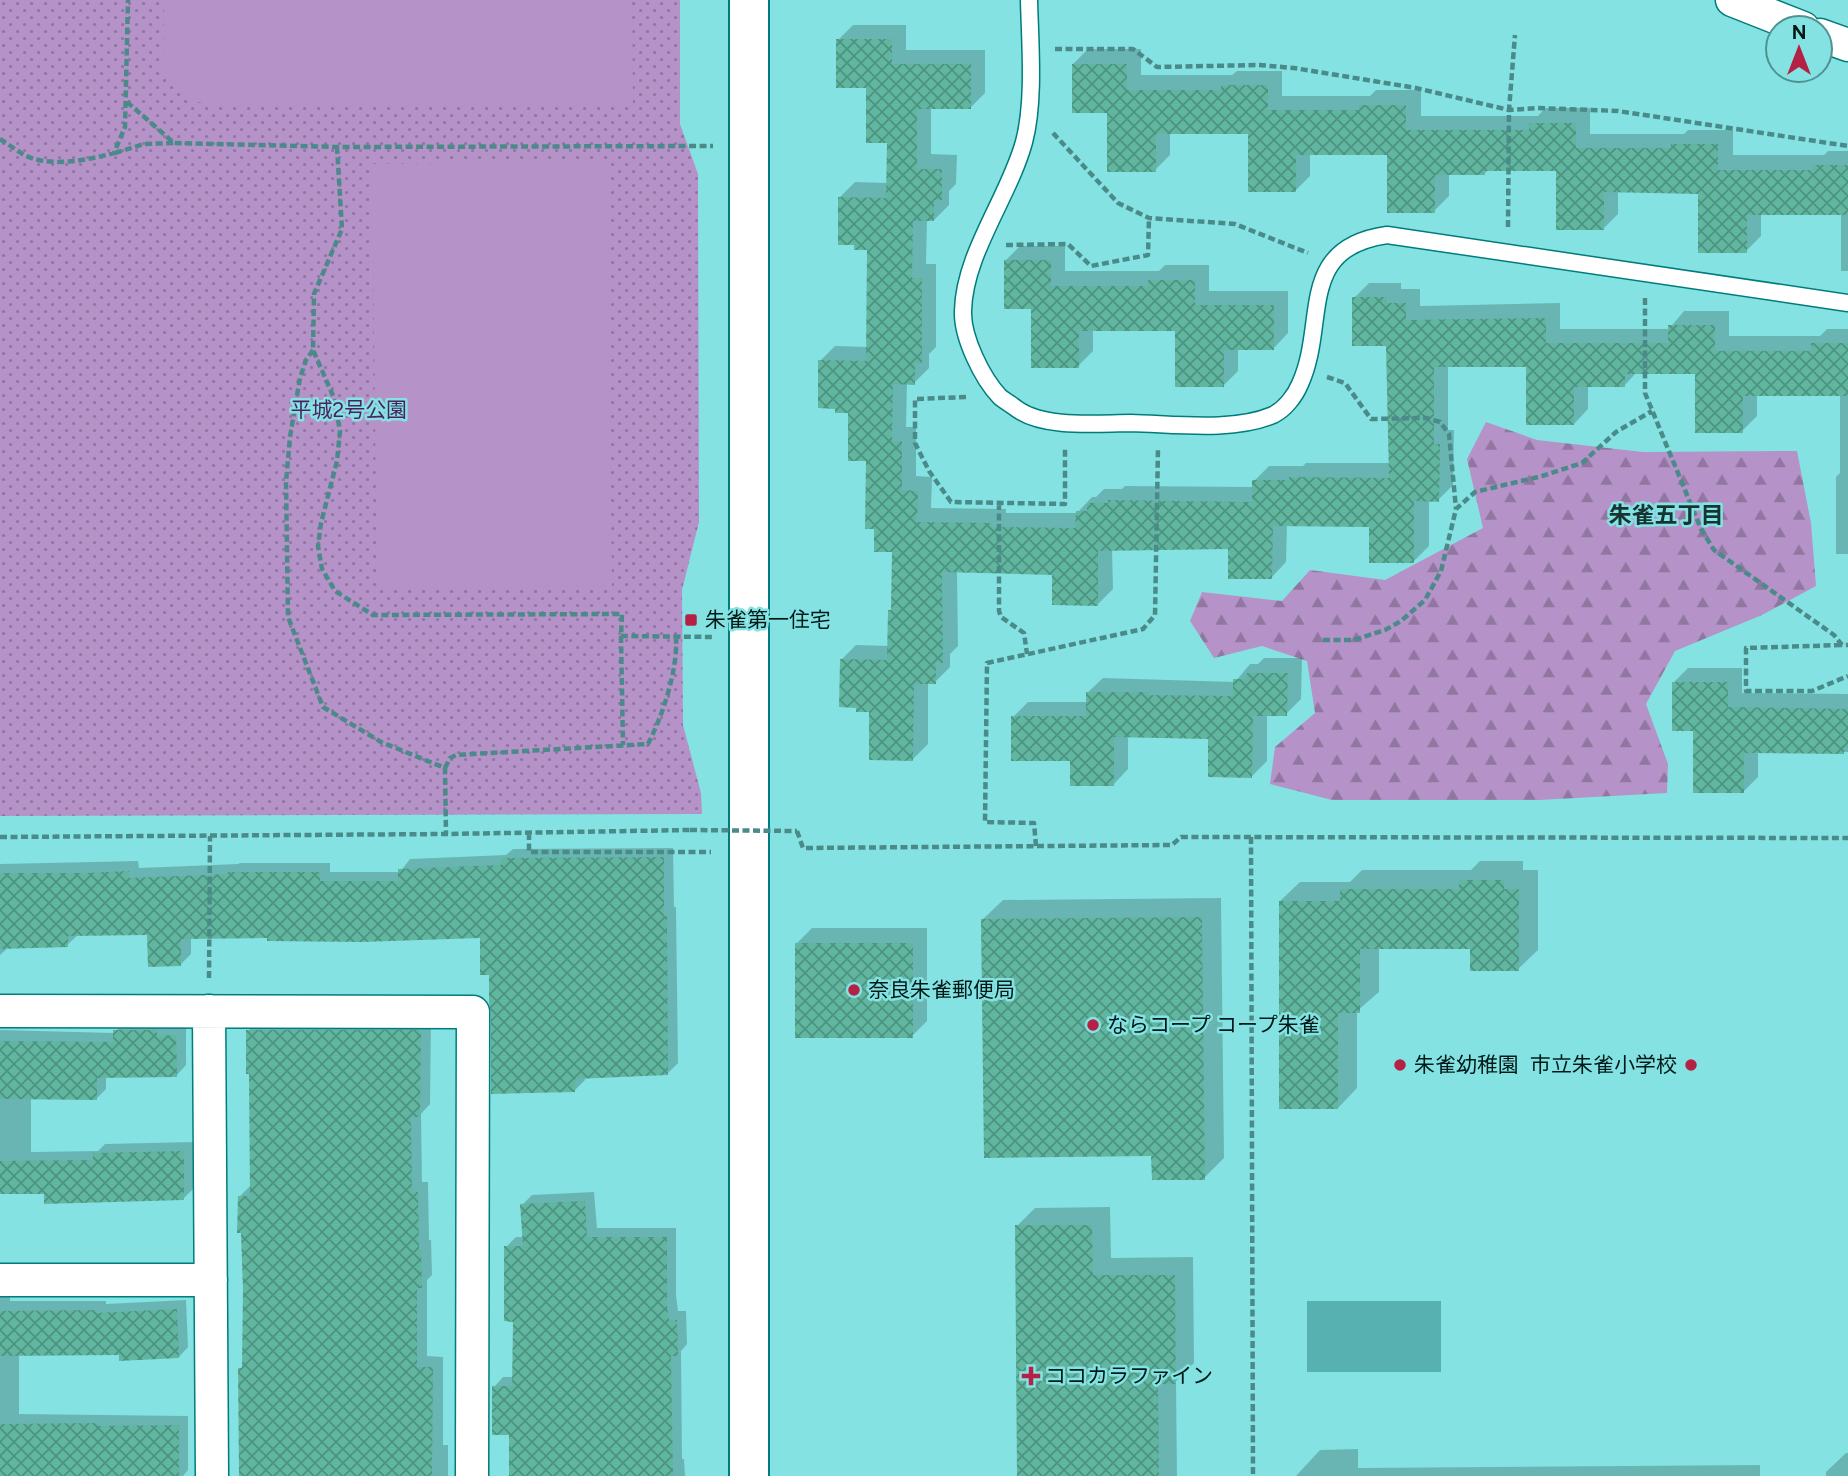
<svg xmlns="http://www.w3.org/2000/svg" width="1848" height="1476" viewBox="0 0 1848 1476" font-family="Figtree,'Noto Sans JP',sans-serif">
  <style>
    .forest { fill: url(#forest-firs) }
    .park { fill: url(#park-dots) }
    .garden { fill: #b592c7 }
    .water { fill: #57b1b0 }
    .shadow { fill: #0003 }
    .building { fill: url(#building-cross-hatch) }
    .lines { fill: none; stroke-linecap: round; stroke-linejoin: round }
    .service-casing { stroke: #007c7c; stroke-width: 19 }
    .minor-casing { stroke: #007c7c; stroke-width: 35 }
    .tertiary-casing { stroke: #007c7c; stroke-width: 42 }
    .path { stroke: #4a8b8a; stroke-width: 4.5; stroke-dasharray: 7 3.5; stroke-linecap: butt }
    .service { stroke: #fff; stroke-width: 16 }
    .minor { stroke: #fff; stroke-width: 32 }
    .tertiary { stroke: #fff; stroke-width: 38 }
    .path-bridge { stroke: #4a8b8a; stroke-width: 4.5; stroke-dasharray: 7 3.5; stroke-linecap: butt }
    .poi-dot { fill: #b42144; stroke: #84e3e2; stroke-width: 2.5 }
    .labels { text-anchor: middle; stroke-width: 5; stroke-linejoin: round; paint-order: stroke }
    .park-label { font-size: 21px; fill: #4c1f60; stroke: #84e3e2 }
    .poi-label { font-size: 21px; fill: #001919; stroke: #84e3e2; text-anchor: start }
    .neighbourhood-label { font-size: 23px; font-weight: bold; fill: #153433; stroke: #84e3e2 }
  </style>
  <defs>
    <pattern id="forest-firs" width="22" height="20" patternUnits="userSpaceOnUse" patternTransform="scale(1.75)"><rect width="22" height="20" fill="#b592c7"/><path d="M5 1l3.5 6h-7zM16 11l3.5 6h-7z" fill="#9176a1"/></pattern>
    <pattern id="park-dots" width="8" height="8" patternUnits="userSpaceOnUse" patternTransform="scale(1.75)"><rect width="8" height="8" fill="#b592c7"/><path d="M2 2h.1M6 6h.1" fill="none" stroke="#9176a1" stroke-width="1.8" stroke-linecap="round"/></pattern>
    <pattern id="building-cross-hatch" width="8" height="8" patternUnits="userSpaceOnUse" patternTransform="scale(1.75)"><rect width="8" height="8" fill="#60b69f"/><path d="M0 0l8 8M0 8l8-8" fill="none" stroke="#4d9381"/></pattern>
  </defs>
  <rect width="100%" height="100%" fill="#84e3e2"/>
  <path class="forest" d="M 1486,422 L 1537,440 L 1643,452 L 1797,451 L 1811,523 L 1816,586 L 1762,615 L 1675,651 L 1646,704 L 1668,764 L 1667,793 L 1539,800 L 1332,800 L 1270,784 L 1275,747 L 1315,713 L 1307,661 L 1262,646 L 1214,658 L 1190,621 L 1202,592 L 1282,601 L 1310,570 L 1385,580 L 1483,528 L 1467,459 Z"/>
  <path class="park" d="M 0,0 L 680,0 L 680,124 L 698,174 L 699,522 L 682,590 L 683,725 L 701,793 L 702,814 L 0,816 Z"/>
  <path class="garden" d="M 164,0 L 632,0 L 633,103 L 204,103 L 189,100 L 163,69 Z
    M 607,161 L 612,586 L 377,589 L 372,164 Z"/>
  <path class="water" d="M 1307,1301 L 1441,1301 L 1441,1372 L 1307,1372 Z"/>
  <path class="shadow" d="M 853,25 L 906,25 L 906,50 L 985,50 L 985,93 L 970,108 L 931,108 L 931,154 L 957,155 L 956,184 L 949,191 L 949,205 L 934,220 L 927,220 L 926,264 L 936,264 L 936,347 L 929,354 L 929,368 L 914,383 L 907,383 L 906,427 L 916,427 L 916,476 L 932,477 L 931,508 L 1006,509 L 1006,513 L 1077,513 L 1092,497 L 1096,497 L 1104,489 L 1122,489 L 1125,486 L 1254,487 L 1254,481 L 1269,466 L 1303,466 L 1306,463 L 1390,463 L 1388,344 L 1354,298 L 1369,283 L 1401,283 L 1401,289 L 1420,289 L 1420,306 L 1560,303 L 1560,329 L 1669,329 L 1684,311 L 1729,311 L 1729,336 L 1820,336 L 1827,329 L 1848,329 L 1848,554 L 1836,554 L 1836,477 L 1840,473 L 1840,394 L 1757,394 L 1757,416 L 1742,431 L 1697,372 L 1637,372 L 1624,386 L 1588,386 L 1588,409 L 1574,424 L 1528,365 L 1448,365 L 1448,430 L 1454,430 L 1453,485 L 1438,500 L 1429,500 L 1429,546 L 1414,561 L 1370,525 L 1287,524 L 1286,562 L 1272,577 L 1229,547 L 1112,549 L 1113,589 L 1098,604 L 1053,573 L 957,571 L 958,646 L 950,654 L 950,667 L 935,682 L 928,682 L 928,744 L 913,759 L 871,710 L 841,660 L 856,645 L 889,646 L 894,550 L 876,527 L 868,459 L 850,411 L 820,361 L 835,346 L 868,347 L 869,248 L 840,197 L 855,182 L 888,183 L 888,141 L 868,86 L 838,40 Z
    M 1088,49 L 1141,49 L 1141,75 L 1232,75 L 1237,71 L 1282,71 L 1282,96 L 1370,96 L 1376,90 L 1421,90 L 1421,116 L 1538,116 L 1545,108 L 1590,108 L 1590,134 L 1684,134 L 1688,130 L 1733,130 L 1733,155 L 1824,155 L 1828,151 L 1848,151 L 1848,271 L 1841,271 L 1841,213 L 1761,213 L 1761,236 L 1746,251 L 1700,192 L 1618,191 L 1618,214 L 1603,229 L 1558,170 L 1488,170 L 1485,173 L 1449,173 L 1449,196 L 1434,211 L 1388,153 L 1310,153 L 1310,176 L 1295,191 L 1250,132 L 1170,132 L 1170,155 L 1155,170 L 1073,64 Z
    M 1020,246 L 1065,246 L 1065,271 L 1159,271 L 1165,265 L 1209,265 L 1209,291 L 1288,291 L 1288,333 L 1274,348 L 1238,348 L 1238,371 L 1223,386 L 1177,329 L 1093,329 L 1093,351 L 1078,366 L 1033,307 L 1005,261 Z
    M 1264,658 L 1302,658 L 1301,699 L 1286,714 L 1267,714 L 1267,761 L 1252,776 L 1210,737 L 1128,736 L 1128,769 L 1114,784 L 1072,759 L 1013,717 L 1028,702 L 1088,702 L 1088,692 L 1103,678 L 1235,682 L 1250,664 L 1258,664 Z
    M 1688,668 L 1742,668 L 1742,693 L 1848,694 L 1848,752 L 1758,751 L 1758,777 L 1743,792 L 1695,730 L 1673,683 Z
    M 673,848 L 674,907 L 676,907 L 678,1063 L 667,1074 L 585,1077 L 585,1080 L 575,1090 L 491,973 L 482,936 L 191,937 L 191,954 L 181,964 L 149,933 L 79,934 L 67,945 L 9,947 L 0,955 L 0,864 L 138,861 L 139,868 L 238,864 L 240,863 L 330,863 L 330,872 L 400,872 L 410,859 L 506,855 L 513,849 Z
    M 1480,861 L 1523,861 L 1523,870 L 1538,870 L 1538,950 L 1518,969 L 1472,947 L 1379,947 L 1379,992 L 1357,1011 L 1357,1088 L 1338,1108 L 1280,901 L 1300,882 L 1350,882 L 1362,870 L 1471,870 Z
    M 1221,898 L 1224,1158 L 1204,1178 L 983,919 L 1003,900 Z
    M 812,928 L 927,928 L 927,1021 L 912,1036 L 797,943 Z
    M 124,1020 L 186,1026 L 186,1065 L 177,1075 L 106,1076 L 106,1089 L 96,1099 L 31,1097 L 31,1152 L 98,1151 L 105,1144 L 193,1142 L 193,1189 L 184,1198 L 46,1192 L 0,1193 L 0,1030 L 115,1033 Z
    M 259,1020 L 431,1020 L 430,1104 L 421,1114 L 422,1182 L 428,1182 L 429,1240 L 431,1240 L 432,1275 L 427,1280 L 427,1356 L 443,1357 L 443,1445 L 448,1445 L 448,1476 L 240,1476 L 240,1369 L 243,1365 L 245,1289 L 239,1197 L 250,1186 L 251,1072 L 248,1031 Z
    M 594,1192 L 597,1228 L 676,1228 L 676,1295 L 678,1311 L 686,1311 L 687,1344 L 681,1351 L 682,1459 L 684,1459 L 685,1476 L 511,1476 L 511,1434 L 494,1387 L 503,1377 L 513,1377 L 514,1320 L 506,1247 L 516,1237 L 524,1237 L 522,1205 L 532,1195 Z
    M 1110,1207 L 1111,1258 L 1193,1257 L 1194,1363 L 1176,1381 L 1177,1476 L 1019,1476 L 1017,1226 L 1035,1208 Z
    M 0,1296 L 10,1296 L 10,1301 L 106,1301 L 106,1304 L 186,1300 L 188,1347 L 179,1357 L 121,1353 L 19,1354 L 19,1414 L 188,1416 L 188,1470 L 183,1476 L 0,1476 Z
    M 1358,1449 L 1358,1468 L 1760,1465 L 1760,1476 L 1296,1476 L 1320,1450 Z
    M 1846,1453 L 1848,1453 L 1848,1476 L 1826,1476 L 1826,1472 Z"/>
  <path class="building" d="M 836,39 L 892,39 L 892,64 L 971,64 L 971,109 L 917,109 L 917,169 L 942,169 L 942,200 L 934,200 L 934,221 L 913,221 L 912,278 L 922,278 L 922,363 L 915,363 L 915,385 L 893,384 L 892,441 L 902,441 L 902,490 L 918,491 L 917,522 L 992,523 L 992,527 L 1075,528 L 1076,511 L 1087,511 L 1087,503 L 1108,503 L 1108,500 L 1252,502 L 1252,480 L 1289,480 L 1289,477 L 1389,478 L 1386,346 L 1352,346 L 1352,297 L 1387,297 L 1387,303 L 1406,303 L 1406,320 L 1546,318 L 1546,343 L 1668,343 L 1668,325 L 1715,325 L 1715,351 L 1811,351 L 1811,343 L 1848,343 L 1848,396 L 1743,396 L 1743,433 L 1695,433 L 1695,374 L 1625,374 L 1625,387 L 1574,387 L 1574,425 L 1526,425 L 1526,367 L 1434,367 L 1434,444 L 1440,444 L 1439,502 L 1414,501 L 1414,563 L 1369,563 L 1369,527 L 1273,526 L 1272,579 L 1228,579 L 1228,549 L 1098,551 L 1098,606 L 1052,605 L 1052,575 L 942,572 L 943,663 L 936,662 L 936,684 L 914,684 L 913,761 L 869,760 L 869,712 L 856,712 L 856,708 L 839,707 L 840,659 L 887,660 L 888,610 L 891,610 L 892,552 L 874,552 L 874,529 L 865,529 L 866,461 L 848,461 L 848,413 L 835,413 L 835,409 L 818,408 L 818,360 L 866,361 L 867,250 L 854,250 L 854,245 L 838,245 L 838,197 L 886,198 L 887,143 L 866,143 L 866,88 L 836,88 Z
    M 1072,64 L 1127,64 L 1127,90 L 1221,90 L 1221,85 L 1268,85 L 1268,110 L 1359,110 L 1359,105 L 1406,105 L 1406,130 L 1529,130 L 1529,123 L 1576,123 L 1576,148 L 1671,148 L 1671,144 L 1718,144 L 1718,170 L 1812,170 L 1812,165 L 1848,165 L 1848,215 L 1747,215 L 1747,253 L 1698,253 L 1698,194 L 1604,192 L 1604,230 L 1556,230 L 1556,171 L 1485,171 L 1485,175 L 1435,175 L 1435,213 L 1387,213 L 1387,155 L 1296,155 L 1296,192 L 1248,192 L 1248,134 L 1156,134 L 1156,172 L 1107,172 L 1107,113 L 1072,113 Z
    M 1004,260 L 1051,260 L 1051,286 L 1148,286 L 1148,280 L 1195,280 L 1195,305 L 1274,305 L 1274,350 L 1224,350 L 1224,387 L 1175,387 L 1175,331 L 1079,331 L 1079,368 L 1031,368 L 1031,309 L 1004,309 Z
    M 1247,673 L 1288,673 L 1287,716 L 1253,716 L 1252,778 L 1208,777 L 1208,739 L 1114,737 L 1114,786 L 1070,786 L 1070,761 L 1011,761 L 1011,716 L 1086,716 L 1086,692 L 1148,692 L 1148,695 L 1233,696 L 1233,679 L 1246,679 Z
    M 1672,682 L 1728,682 L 1728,707 L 1848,709 L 1848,747 L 1844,747 L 1844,754 L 1744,753 L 1744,793 L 1693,793 L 1693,731 L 1672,731 Z
    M 664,857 L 664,916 L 667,916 L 668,1075 L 575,1079 L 575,1092 L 491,1094 L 491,1012 L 489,1003 L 489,975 L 480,975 L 480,938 L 361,942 L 267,941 L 267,938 L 181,939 L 181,966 L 148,967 L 147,935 L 68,936 L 68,947 L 0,949 L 0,873 L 85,873 L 129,871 L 129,878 L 228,874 L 228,872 L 320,872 L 320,881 L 398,881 L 398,869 L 501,865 L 501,858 Z
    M 1459,880 L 1504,880 L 1504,889 L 1519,889 L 1519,971 L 1470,971 L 1470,949 L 1360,949 L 1360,1013 L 1338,1013 L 1338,1109 L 1279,1109 L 1279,901 L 1340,901 L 1340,889 L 1459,889 Z
    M 1202,917 L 1205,1180 L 1152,1180 L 1151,1156 L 984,1158 L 981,919 Z
    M 795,943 L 913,943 L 913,1038 L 795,1038 Z
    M 113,1030 L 157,1030 L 157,1036 L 176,1035 L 177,1077 L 97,1078 L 97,1100 L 0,1099 L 0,1041 L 113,1042 Z
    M 246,1030 L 421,1030 L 420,1117 L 411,1117 L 412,1192 L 418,1192 L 419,1250 L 421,1250 L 422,1288 L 417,1288 L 417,1367 L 433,1367 L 432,1476 L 239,1476 L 238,1368 L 242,1368 L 243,1289 L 241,1233 L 237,1233 L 238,1196 L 250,1196 L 249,1074 L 246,1074 Z
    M 184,1151 L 184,1200 L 44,1204 L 44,1194 L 0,1194 L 0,1161 L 93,1160 L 93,1153 Z
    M 585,1201 L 587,1237 L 667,1237 L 667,1306 L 669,1320 L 677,1320 L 678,1356 L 671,1356 L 673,1476 L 509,1476 L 509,1435 L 492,1435 L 492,1386 L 512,1386 L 513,1322 L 504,1321 L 504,1246 L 523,1246 L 520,1204 Z
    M 1015,1225 L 1092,1225 L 1093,1275 L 1175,1275 L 1176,1384 L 1158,1384 L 1159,1476 L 1017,1476 Z
    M 177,1309 L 179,1358 L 119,1361 L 119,1355 L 0,1356 L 0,1311 L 97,1310 L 97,1313 Z
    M 99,1423 L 99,1426 L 179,1425 L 179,1476 L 0,1476 L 0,1424 Z"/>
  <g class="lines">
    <g class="service-casing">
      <path id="service" d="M 1029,0 C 1030,43 1035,101 1024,142 C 1009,197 964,254 963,311 C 962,337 982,378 1000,397 C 1005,401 1012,405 1017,409 C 1045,429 1099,423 1131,423 C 1175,424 1233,432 1273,415 C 1285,409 1295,396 1300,384 C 1328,323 1295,248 1387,235 L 1848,303"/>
    </g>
    <g class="minor-casing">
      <path id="minor" d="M 1732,0 L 1803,28
        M 1820,35 L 1848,45
        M 0,1011 L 473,1012 L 472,1476
        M 209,1011 L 212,1476
        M 0,1280 L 211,1280"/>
    </g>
    <g class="tertiary-casing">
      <path id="tertiary" d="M 749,0 L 749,1476"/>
    </g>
    <path class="path" d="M 1055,49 L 1133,49 L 1157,67 L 1259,65 L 1294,68 L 1416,88 L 1509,110 L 1538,108 L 1618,111 L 1848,146
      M 127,102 L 174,143 L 337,147 L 713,146
      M 1053,133 L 1118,203 L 1149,218 L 1235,224 L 1308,253
      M 0,139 C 8,144 16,150 24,155 C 50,168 88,160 114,153 L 125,127 L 128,0
      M 337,147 L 342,229 L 314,294 L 313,350 L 334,398 L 340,431 L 337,461 L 321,523 L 318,546 L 322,569 L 335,591 L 373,615 L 622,614 L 621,636 L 714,637
      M 115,153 L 144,144 L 174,143
      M 1508,227 L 1509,110 L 1515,35
      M 1006,245 L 1068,244 L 1091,266 L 1148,255 L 1149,218
      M 1645,298 L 1645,393 L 1701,529 L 1714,550 L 1834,635 L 1842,645 L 1848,645
      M 313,350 L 306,360 L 300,378 L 290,437 L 286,482 L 288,617 L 323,707 L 381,742 L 445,768 L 446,834
      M 1327,377 L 1345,383 L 1371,419 L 1426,418 L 1440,422 L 1449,434 L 1456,509
      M 966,397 L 915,399 L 915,443 L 929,471 L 951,502 L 1065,504 L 1065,448
      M 999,503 L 999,611 L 1001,617 L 1024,633 L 1027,654
      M 621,636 L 623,745
      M 1323,640 L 1354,640 L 1385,630 L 1401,621 L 1425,600 L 1441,571 L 1456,509 L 1475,492 L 1542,476 L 1582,463 L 1616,432 L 1652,411
      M 1841,645 L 1746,648 L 1746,691 L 1812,691 L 1848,676
      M 445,768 L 450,758 L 456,755 L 648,744 C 663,715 678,669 676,637
      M 797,831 L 803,848 L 1172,845 L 1181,837 L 1848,838
      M 529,833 L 529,852 L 711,852
      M 0,837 L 446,834 L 690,830
      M 1251,837 L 1253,1476
      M 1036,846 L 1034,823 L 985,822 L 987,663 L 1143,629 L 1155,615 L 1158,448
      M 209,978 L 210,836"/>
    <use href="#service" class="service"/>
    <use href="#minor" class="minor"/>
    <use href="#tertiary" class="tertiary"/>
    <path class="path-bridge" d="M 690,830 L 797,831"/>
  </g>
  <g class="poi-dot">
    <rect x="684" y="613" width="14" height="14" rx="3.5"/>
    <circle cx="854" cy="990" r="7"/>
    <circle cx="1093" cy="1025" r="7"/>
    <circle cx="1400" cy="1065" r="7"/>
    <circle cx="1691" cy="1065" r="7"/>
    <path d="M1027.5 1365.5h7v7h7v7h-7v7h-7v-7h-7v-7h7z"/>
  </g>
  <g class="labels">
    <g class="park-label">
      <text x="349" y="417">平城2号公園</text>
    </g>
    <g class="poi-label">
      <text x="705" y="627">朱雀第一住宅</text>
      <text x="868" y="997">奈良朱雀郵便局</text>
      <text x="1107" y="1032">ならコープ コープ朱雀</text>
      <text x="1414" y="1072">朱雀幼稚園</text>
      <text x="1677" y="1072" text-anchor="end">市立朱雀小学校</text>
      <text x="1045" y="1383">ココカラファイン</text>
    </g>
    <g class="neighbourhood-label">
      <text x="1666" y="523">朱雀五丁目</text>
    </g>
  </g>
  <g transform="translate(1799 49)"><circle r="33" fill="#84e3e2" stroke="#4f9292" stroke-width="2"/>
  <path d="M0-5L12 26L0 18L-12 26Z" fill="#b42144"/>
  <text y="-10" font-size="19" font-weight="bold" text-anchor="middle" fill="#001919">N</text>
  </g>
</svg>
